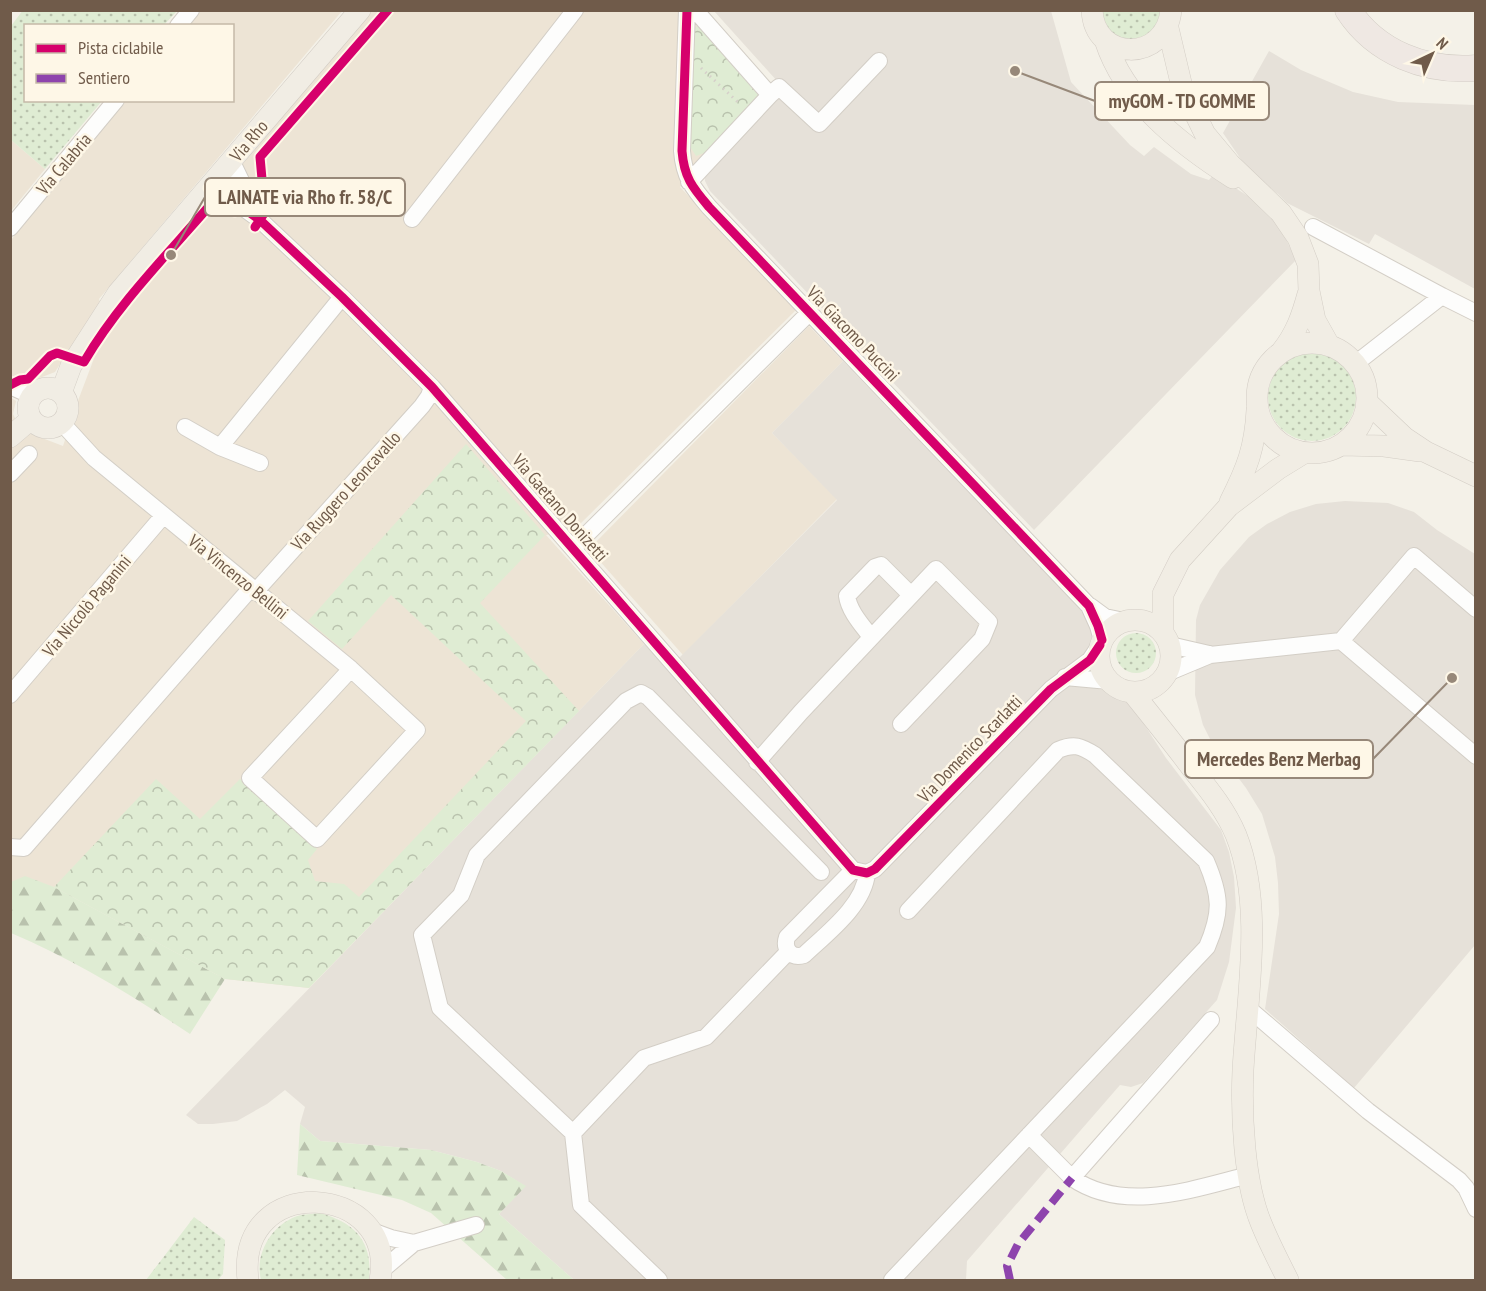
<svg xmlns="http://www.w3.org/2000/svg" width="1486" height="1291" viewBox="0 0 1486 1291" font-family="'PT Sans Narrow',sans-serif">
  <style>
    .residential { fill: #ede4d5 }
    .industrial { fill: #e6e1d9 }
    .grass { fill: url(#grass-dots) }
    .forest { fill: url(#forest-firs) }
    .park { fill: url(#park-crowns) }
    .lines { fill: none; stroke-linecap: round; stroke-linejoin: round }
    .minor-casing { stroke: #d3cec6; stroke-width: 18 }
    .major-casing { stroke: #d3cdc5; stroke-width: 22 }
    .highway-casing { stroke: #d3cdc5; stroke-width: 27 }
    .path { stroke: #d6d0ca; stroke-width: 3; stroke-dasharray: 1.5 4.5; stroke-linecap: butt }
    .minor { stroke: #fdfdfc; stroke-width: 16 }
    .major { stroke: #f1ede4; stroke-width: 21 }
    .highway { stroke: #efe8e3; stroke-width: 26 }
    .quiet { stroke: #8e44ad; stroke-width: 8; stroke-dasharray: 15 8; stroke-linecap: butt }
    .cycleway-casing { stroke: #fef7e7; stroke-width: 13 }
    .cycleway { stroke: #d6006c; stroke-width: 9 }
    .labels { text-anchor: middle; stroke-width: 5; stroke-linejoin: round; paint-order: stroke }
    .street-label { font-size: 18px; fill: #705b4a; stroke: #fef7e7 }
    .leader { fill: none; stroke: #978879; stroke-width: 2 }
    .callout-dot { fill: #978879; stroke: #fef7e7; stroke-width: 2 }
    .callout { fill: #fef7e7; stroke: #978879; stroke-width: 2 }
    .callout-label { font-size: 20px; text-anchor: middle; font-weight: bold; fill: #705b4a }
  </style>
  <defs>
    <pattern id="grass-dots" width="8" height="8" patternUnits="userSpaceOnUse" patternTransform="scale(1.5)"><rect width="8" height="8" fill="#dfecd3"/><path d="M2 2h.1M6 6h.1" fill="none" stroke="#b9c2ad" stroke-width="1.8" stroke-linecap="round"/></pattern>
    <pattern id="forest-firs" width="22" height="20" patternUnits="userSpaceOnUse" patternTransform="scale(1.5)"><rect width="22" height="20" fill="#dfecd3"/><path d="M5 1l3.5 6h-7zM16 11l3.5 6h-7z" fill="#b9c2ad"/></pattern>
    <pattern id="park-crowns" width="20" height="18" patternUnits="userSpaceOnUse" patternTransform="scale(1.5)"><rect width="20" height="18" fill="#dfecd3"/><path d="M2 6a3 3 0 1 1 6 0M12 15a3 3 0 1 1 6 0" fill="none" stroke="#b9c2ad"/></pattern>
  </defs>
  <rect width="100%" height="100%" fill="#f4f1e8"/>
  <path class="residential" d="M 201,11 L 342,11 L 99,299 L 100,302 L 55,372 L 24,384 L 11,375 L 11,240 L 126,101 L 232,100 L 232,26 L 188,25 Z
    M 366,11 L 688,11 L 767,95 L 680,187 L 797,309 L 574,530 L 546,535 L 644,644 L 309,988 L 225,979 L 54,887 L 11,882 L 10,397 L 16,401 L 13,414 L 18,424 L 29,433 L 63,446 L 79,398 L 112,311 Z
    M 11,140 L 45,169 L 11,211 Z
    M 809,326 L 843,361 L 772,433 L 837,499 L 683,655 L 589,549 Z"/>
  <path class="industrial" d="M 714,11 L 1051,11 L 1071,82 L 1130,145 L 1144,156 L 1154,147 L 1191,174 L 1209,180 L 1214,174 L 1263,206 L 1280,227 L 1296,260 L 1034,530 L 710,191 L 705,181 L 704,171 L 778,82 Z
    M 1269,51 L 1301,70 L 1353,92 L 1398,102 L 1475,105 L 1475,289 L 1375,234 L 1369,244 L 1287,203 L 1278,194 L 1253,177 L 1223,133 Z
    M 843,361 L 1089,618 L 1095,631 L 1093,644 L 1087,657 L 1099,689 L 1119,694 L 1126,700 L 1140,718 L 1166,758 L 1221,830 L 1229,852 L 1234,877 L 1236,908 L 1229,962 L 1217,1000 L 1143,1083 L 1131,1087 L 1120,1085 L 967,1261 L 966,1280 L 574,1280 L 499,1214 L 525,1186 L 501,1171 L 477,1162 L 431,1150 L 320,1141 L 300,1124 L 305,1107 L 285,1090 L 267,1104 L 237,1121 L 213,1124 L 198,1124 L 186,1115 L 644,644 L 668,669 L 837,500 L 772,433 Z
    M 1345,501 L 1388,503 L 1414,512 L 1437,530 L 1475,554 L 1475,945 L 1354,1088 L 1265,1009 L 1279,914 L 1278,883 L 1275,857 L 1262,814 L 1246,788 L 1212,743 L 1203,725 L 1195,695 L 1196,620 L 1200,605 L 1220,570 L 1249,537 L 1267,524 L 1290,512 L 1316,504 Z"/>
  <path class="grass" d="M 23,10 L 177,11 L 164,25 L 26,26 L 26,100 L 102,101 L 45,169 L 11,140 L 11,26 Z
    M 1100,11 L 1164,11 L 1152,35 L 1123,41 L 1106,28 Z
    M1268 397a44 44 0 1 1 88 0a44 44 0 1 1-88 0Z
    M1116 653a20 20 0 1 1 40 0a20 20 0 1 1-40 0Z
    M 320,1213 C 356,1223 373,1242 369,1280 L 261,1280 C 254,1253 273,1222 301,1215 C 307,1214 314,1214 320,1213 Z
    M 194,1217 L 225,1240 L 223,1274 L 218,1280 L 146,1280 Z"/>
  <path class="forest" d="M 25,876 L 54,887 L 225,979 L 190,1034 C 133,996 73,959 11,933 L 11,882 Z
    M 300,1124 L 320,1141 L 431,1150 L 477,1162 L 501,1171 L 526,1186 L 499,1214 L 574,1280 L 507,1280 L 431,1213 L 402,1200 L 297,1175 Z"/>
  <path class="park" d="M 701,24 L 759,95 L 704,153 L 696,156 L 691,148 L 694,28 Z
    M 466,444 L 545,535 L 480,603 L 579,711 L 309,988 L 225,979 L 54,887 L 156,779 L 200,819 L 240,779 L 317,849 L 308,860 L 315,881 L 344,884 L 359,897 L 526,721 L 391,595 L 342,649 L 308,621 Z"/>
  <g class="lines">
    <g class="minor-casing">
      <path id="minor" d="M 687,10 L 682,151 C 684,177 692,187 709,207 L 1089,606 L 1098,626 L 1102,640
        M 178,26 L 191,10
        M 770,95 L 779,87 L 819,124 L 879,61
        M 232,162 L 257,214
        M 689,182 L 770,95 L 695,10
        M 209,188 L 231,199 L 260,220 L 342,297 L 432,387 L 853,870 L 867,873 L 875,869 L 1051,689 L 1090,660 L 1100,645
        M 412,219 L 575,10
        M 1313,227 L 1442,296
        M 10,228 L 116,100
        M 1355,364 L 1442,296 L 1476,313
        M 10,386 L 32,396
        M 61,422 L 94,458 L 351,669 L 417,730 L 317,839 L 250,778 L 351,669
        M 185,427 L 220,447 L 260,463
        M 220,447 L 342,297
        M 10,474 L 29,454
        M 573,548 L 810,312
        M 255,592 L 422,406 L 429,396 L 432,387
        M 1090,606 L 1105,617 L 1124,621
        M 871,637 C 862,625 849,611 847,596 L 875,567 L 881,565 L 911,595
        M 1341,641 L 1476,756
        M 1170,645 L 1209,654
        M 1167,673 L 1210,655 L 1341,641 L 1414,556 L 1476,609
        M 1065,677 L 1109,681
        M 10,695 L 163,516
        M 757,762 L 801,712 L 936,569 L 989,622 L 982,639 L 901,724
        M 10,847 L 24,848 L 251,588
        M 853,870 L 787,937 C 783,949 791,959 804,955 C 826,934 864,906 867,873
        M 1248,1008 L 1368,1111 L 1459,1180 L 1466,1188 L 1476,1209
        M 573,1133 L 440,1008 L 422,935 L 461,895 L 477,855 L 626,701 L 641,693 L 648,697 L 821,872
        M 1029,1135 L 1072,1178 L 1211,1020
        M 1072,1178 C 1124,1214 1193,1189 1249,1175
        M 369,1230 L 391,1238 L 414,1243
        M 382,1270 L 414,1243 L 476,1225
        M 659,1280 L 581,1205 L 573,1133 L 644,1058 L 706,1037 L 788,952
        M 892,1280 L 1207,947 C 1222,912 1221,896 1206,861 L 1095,755 C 1081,746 1074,743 1058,750 L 908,911"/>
    </g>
    <g class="major-casing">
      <path id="major" d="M 1092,10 C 1094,62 1166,63 1171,10
        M 1168,28 L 1182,87 L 1205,134 L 1230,164 L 1281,213 L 1298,238 L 1308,264 L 1309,291 L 1315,320 L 1329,345
        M 1105,40 C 1125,102 1180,144 1233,178
        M1257 398a55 55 0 1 1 110 0a55 55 0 1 1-110 0Z
        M 1282,351 C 1296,333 1302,316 1308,294
        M28 408a20 20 0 1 1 40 0a20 20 0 1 1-40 0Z
        M 61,393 L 71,366 L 118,293 L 360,10
        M 1367,402 L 1405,438 L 1426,452 L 1476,476
        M 10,437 L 31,419
        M 1342,445 L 1384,446 L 1420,451
        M 1230,502 C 1247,468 1255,448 1257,410
        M1099 656a36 36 0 1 1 72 0a36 36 0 1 1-72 0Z
        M 1163,633 L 1163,594 L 1180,560 L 1229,506 L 1278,469 L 1304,453
        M 1132,692 C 1153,718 1174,744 1194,771 C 1210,791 1226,811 1236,835 C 1264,905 1247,997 1243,1070 C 1241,1115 1244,1182 1261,1223 C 1269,1243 1279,1262 1288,1280
        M 248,1280 C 235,1171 398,1182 380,1280"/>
    </g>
    <g class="highway-casing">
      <path id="highway" d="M 1348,10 C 1376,53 1426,72 1476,68"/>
    </g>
    <path class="path" d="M 701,68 L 740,104"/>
    <use href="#minor" class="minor"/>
    <use href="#major" class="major"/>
    <use href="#highway" class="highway"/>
    <path class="quiet" d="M 1010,1280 L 1007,1266 L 1018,1244 L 1072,1178"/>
    <g class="cycleway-casing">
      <path id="cycleway" d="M 687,10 L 682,151 C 684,177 692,187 709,207 L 1089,606 L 1098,626 L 1102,640
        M 209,188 L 231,199 L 260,220 L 342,297 L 432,387 L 853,870 L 867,873 L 875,869 L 1051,689 L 1090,660 L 1100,645
        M 255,227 L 265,212 L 260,157 L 388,10
        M 10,385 L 20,380 L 28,379 L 50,356 L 57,353 L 84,362 C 118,304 167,255 211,204 L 228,205 L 235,211"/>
    </g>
    <use href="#cycleway" class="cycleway"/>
  </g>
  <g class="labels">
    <g class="street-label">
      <text transform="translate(249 141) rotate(-50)" y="6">Via Rho</text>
      <text transform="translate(64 164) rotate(-50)" y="6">Via Calabria</text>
      <text transform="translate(853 334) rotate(46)" y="6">Via Giacomo Puccini</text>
      <text transform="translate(346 491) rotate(-48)" y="6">Via Ruggero Leoncavallo</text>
      <text transform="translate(560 508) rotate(49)" y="6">Via Gaetano Donizetti</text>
      <text transform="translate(238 577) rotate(39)" y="6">Via Vincenzo Bellini</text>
      <text transform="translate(87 606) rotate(-50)" y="6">Via Niccolò Paganini</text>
      <text transform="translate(970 749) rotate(-46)" y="6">Via Domenico Scarlatti</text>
    </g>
  </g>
  <path class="leader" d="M1015 71L1095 101M171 255L205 197M1452 678L1373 759"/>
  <g class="callout-dot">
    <circle cx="1015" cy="71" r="6"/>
    <circle cx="171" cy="255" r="6"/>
    <circle cx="1452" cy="678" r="6"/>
  </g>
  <g class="callout">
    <rect x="1095" y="82" width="174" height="38" rx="6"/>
    <rect x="205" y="178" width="200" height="38" rx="6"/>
    <rect x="1185" y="740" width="188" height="38" rx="6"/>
  </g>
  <g class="callout-label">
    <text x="1182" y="108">myGOM - TD GOMME</text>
    <text x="305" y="204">LAINATE via Rho fr. 58/C</text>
    <text x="1279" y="766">Mercedes Benz Merbag</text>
  </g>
  <rect width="1486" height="1291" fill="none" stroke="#705b4a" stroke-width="24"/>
  <rect x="24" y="24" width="210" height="78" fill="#fef7e7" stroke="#c5b9a8" stroke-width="1.5"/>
  <rect x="36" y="44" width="30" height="9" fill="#d6006c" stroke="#c5b9a8" stroke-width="1.5"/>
  <text x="78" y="54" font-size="18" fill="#705b4a">Pista ciclabile</text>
  <rect x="36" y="74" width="30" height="9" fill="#8e44ad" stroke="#c5b9a8" stroke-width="1.5"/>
  <text x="78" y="84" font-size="18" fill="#705b4a">Sentiero</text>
  <g transform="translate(1432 54) rotate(44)" stroke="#fef7e7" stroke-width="4.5" paint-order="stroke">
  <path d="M0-4.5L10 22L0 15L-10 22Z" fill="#705b4a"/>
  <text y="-9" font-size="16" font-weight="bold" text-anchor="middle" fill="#705b4a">N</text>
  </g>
</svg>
